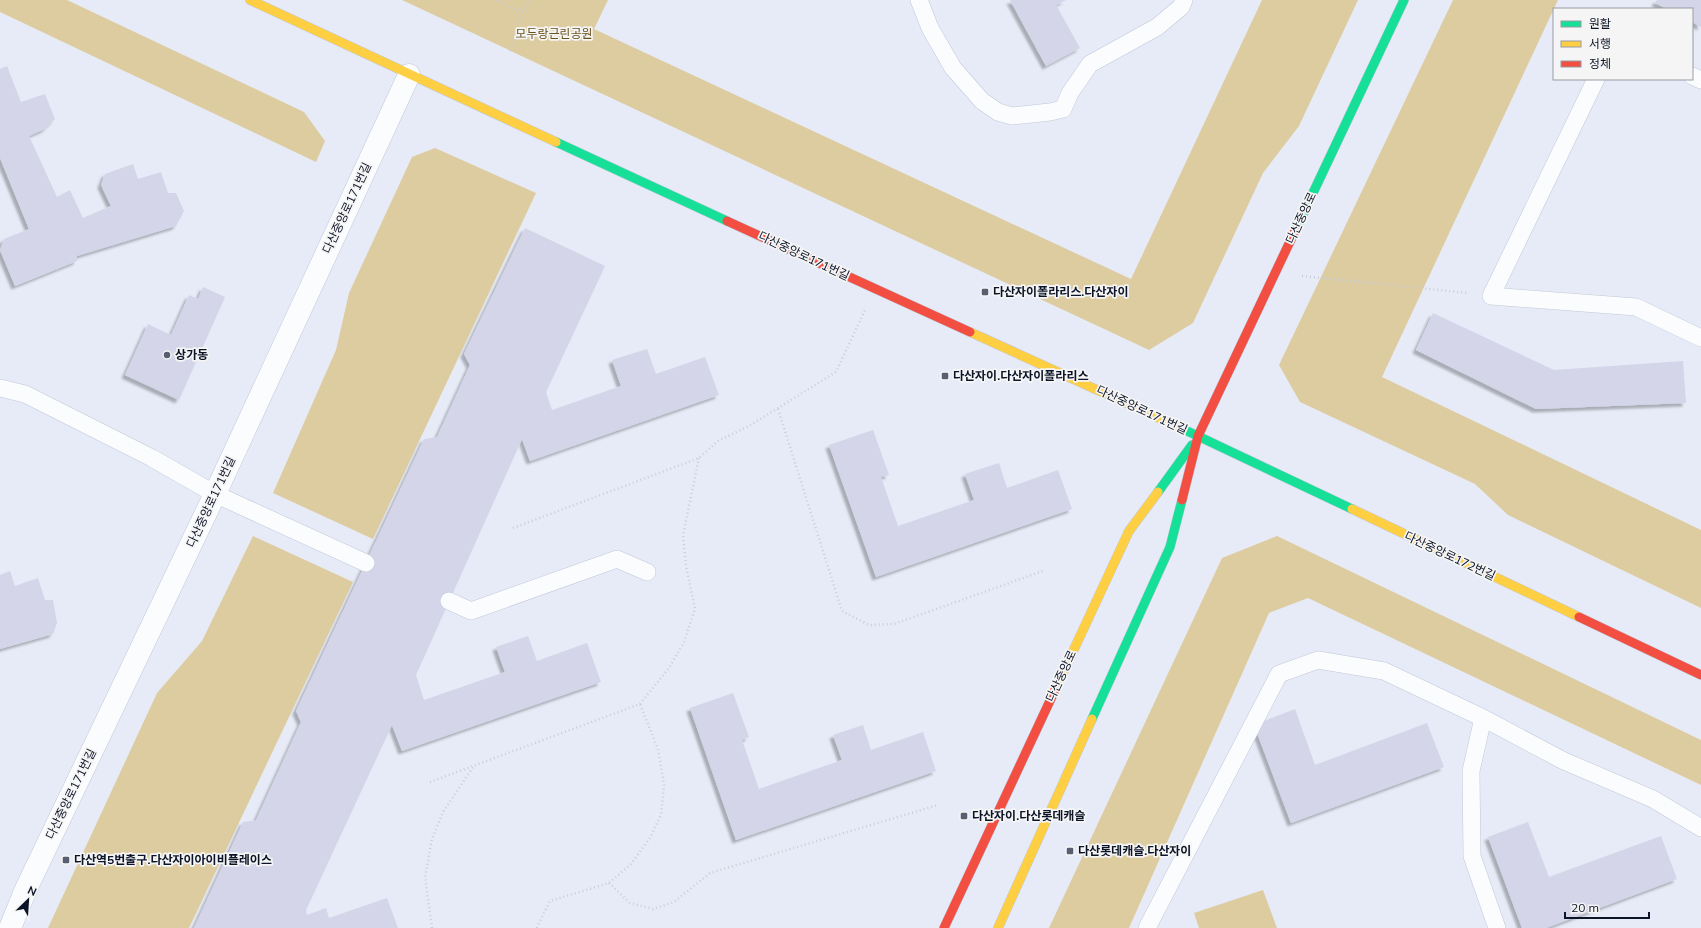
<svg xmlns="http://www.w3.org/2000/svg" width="1701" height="928" viewBox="0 0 1701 928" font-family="Mulish,'Noto Sans KR',sans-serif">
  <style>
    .green { fill: #decca1 }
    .building { fill: #d4d5e8; filter: url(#shadow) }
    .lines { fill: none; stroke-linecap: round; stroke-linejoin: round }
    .lane-casing { stroke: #c1c8d8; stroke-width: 18 }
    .street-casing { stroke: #c1c8d8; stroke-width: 23 }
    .fast-casing { stroke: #c1c8d8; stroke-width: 10 }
    .slow-casing { stroke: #c1c8d8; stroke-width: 10 }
    .jam-casing { stroke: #c1c8d8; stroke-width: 10 }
    .path { stroke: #cccdd3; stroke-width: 2.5; stroke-dasharray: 1 3; stroke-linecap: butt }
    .lane { stroke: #fbfcfe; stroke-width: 17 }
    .street { stroke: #fbfcfe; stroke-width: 22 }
    .fast { stroke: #16e098; stroke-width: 9 }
    .slow { stroke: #ffcf43; stroke-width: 9 }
    .jam { stroke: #f24e42; stroke-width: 9 }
    .poi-dot { fill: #585f70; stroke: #f5f5f5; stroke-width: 1.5 }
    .labels { text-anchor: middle; stroke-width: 3.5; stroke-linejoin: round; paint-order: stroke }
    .park-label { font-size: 12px; fill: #68521e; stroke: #f5f5f5 }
    .street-label { font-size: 12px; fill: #0c1427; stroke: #f5f5f5 }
    .poi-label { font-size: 12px; font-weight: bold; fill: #0c1427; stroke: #f5f5f5; text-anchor: start }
  </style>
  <defs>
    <filter id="shadow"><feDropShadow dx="-3.5" dy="3.5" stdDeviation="1" flood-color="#0004"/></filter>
  </defs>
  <rect width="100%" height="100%" fill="#e6ebf7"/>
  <path class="green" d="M 0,0 L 67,0 L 304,112 L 325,141 L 316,162 L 0,12 Z
    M 402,0 L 608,0 L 594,29 L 1131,279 L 1262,0 L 1358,0 L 1299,126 L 1263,173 L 1193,323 L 1149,350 Z
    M 1453,0 L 1558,0 L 1382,377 L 1701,530 L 1701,608 L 1508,515 L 1475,484 L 1300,402 L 1279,365 Z
    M 435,148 L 536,193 L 373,539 L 273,493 L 336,350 L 349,293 L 412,157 Z
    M 253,536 L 353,582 L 189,928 L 48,928 L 157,693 L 202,641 Z
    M 1277,536 L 1701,740 L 1701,785 L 1308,598 L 1269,613 L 1129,928 L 1049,928 L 1222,558 Z
    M 1263,890 L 1277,928 L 1199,928 L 1194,913 Z"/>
  <path class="building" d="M 1010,0 L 1066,0 L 1056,5 L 1080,48 L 1046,66 Z
    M 1657,0 L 1701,0 L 1701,27 L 1692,22 L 1692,9 L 1667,9 L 1655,3 Z
    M 7,66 L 21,102 L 45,94 L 55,119 L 45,129 L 29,136 L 57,197 L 70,190 L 83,218 L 111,206 L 101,185 L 105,174 L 133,164 L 138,179 L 161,172 L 168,193 L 176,193 L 184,211 L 176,226 L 77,256 L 77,261 L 15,286 L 0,250 L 4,239 L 29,229 L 0,158 L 0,69 Z
    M 525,228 L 605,266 L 546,392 L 552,410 L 621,386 L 612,360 L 647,349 L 656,374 L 705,357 L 719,395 L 530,461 L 522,439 L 416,675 L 424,700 L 505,672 L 496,647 L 528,636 L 537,661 L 587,643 L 601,682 L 402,751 L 392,725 L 306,910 L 307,915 L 326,908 L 329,918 L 387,898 L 398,928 L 194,928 L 243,822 L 256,820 L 301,722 L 296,711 L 424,439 L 437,437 L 470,365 L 464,354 Z
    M 203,287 L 225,297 L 179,400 L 125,375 L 148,324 L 171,335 L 189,295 L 198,299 Z
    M 1433,313 L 1554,370 L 1683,361 L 1686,403 L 1536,409 L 1416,350 Z
    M 873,430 L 889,475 L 881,477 L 898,526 L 974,500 L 965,474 L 999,463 L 1007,488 L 1058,470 L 1072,509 L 876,577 L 829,445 Z
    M 10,571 L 15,586 L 38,578 L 45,600 L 53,600 L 57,623 L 53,634 L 0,649 L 0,575 Z
    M 733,693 L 749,737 L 742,740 L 759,789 L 842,760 L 833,735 L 863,725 L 871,750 L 923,732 L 936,771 L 736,840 L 690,708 Z
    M 1295,709 L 1315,765 L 1427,723 L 1444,767 L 1291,823 L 1254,725 Z
    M 1528,822 L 1549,877 L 1661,836 L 1677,879 L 1546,928 L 1522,928 L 1488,837 Z"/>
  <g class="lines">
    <g class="lane-casing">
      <path id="lane" d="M 919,0 L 930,28 L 953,68 L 982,101 L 998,112 L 1012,116 L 1050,112 L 1063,109 L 1070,93 L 1090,64 L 1157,27 L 1181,7 L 1184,0
        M 1692,76 L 1701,80
        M 1596,79 L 1491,296 L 1636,307 L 1701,338
        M 0,388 L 25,394 L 152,458 L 215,494 L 366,563
        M 449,601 L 471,611 L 617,559 L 647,572
        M 1483,718 L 1471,771 L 1472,856 L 1497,928
        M 1147,928 L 1279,674 L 1318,660 L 1384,671 L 1483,718 L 1564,761 L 1653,799 L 1701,828"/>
    </g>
    <g class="street-casing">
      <path id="street" d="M 10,928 L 26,889 L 215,494 L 409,75"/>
    </g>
    <g class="fast-casing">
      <path id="fast" d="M 556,142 L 727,221
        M 1295,231 L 1404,0
        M 1183,429 L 1352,509
        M 1158,492 L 1192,445
        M 1092,719 L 1170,547 L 1182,500"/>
    </g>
    <g class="slow-casing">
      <path id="slow" d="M 250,0 L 556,142
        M 970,332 L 1183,429
        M 1352,509 L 1579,617
        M 1055,690 L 1129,531 L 1158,492
        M 998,928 L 1092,719"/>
    </g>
    <g class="jam-casing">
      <path id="jam" d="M 727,221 L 970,332
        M 1182,500 L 1198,436 L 1295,231
        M 1579,617 L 1701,675
        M 944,928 L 1055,690"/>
    </g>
    <path class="path" d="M 496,0 L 523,12
      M 510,51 L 523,12 L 529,0
      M 1302,276 L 1468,293
      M 778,409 L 842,611 L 869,625 L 894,624 L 1043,571
      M 513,528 L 699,458 L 718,441 L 749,426 L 836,372 L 865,310
      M 430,782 L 640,704 L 669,668 L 684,642 L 695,609 L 686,566 L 683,535 L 699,458
      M 609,883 L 630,903 L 653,909 L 674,902 L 710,873 L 938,805
      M 432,928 L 425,877 L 432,839 L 443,812 L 473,767
      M 537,928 L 538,925 L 550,901 L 609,883 L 631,864 L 650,838 L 661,815 L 664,785 L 658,749 L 640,704"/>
    <use href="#lane" class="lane"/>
    <use href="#street" class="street"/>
    <use href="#fast" class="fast"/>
    <use href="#slow" class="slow"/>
    <use href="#jam" class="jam"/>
  </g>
  <g class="poi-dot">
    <rect x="981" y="288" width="8" height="8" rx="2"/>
    <circle cx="167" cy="355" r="4"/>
    <rect x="941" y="372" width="8" height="8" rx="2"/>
    <rect x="960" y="812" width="8" height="8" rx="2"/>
    <rect x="1066" y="847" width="8" height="8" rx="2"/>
    <rect x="62" y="856" width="8" height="8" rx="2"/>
  </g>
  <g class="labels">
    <g class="park-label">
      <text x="554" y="38">모두랑근린공원</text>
    </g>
    <g class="street-label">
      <text transform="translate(347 208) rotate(-65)" y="4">다산중앙로171번길</text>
      <text transform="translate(1301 218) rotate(-65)" y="4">다산중앙로</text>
      <text transform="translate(804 256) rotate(25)" y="4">다산중앙로171번길</text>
      <text transform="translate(1142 410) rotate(25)" y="4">다산중앙로171번길</text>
      <text transform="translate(211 502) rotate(-65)" y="4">다산중앙로171번길</text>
      <text transform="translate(1450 556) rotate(25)" y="4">다산중앙로172번길</text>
      <text transform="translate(1061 676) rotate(-65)" y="4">다산중앙로</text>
      <text transform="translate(71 794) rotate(-64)" y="4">다산중앙로171번길</text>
    </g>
    <g class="poi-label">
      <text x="993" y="296">다산자이폴라리스.다산자이</text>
      <text x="175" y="359">상가동</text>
      <text x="953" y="380">다산자이.다산자이폴라리스</text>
      <text x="972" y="820">다산자이.다산롯데캐슬</text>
      <text x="1078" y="855">다산롯데캐슬.다산자이</text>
      <text x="74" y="864">다산역5번출구.다산자이아이비플레이스</text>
    </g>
  </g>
  <rect x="1553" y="8" width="140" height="72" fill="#f5f5f5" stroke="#989ba3"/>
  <rect x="1561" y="21" width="20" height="6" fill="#16e098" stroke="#989ba3"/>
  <text x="1589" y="28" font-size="12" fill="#0c1427">원활</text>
  <rect x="1561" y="41" width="20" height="6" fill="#ffcf43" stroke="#989ba3"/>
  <text x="1589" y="48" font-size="12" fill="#0c1427">서행</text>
  <rect x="1561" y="61" width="20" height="6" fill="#f24e42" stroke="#989ba3"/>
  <text x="1589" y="68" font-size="12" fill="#0c1427">정체</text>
  <g transform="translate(28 900) rotate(25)" stroke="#f5f5f5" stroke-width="3" paint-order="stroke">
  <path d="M0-3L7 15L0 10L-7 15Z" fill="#0c1427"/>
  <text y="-6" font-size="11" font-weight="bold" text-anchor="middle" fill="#0c1427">N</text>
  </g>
  <path d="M1565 912v6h84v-6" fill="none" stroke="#0c1427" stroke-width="2"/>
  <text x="1571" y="912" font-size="12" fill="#0c1427" stroke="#f5f5f5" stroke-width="3" paint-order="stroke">20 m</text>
</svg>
